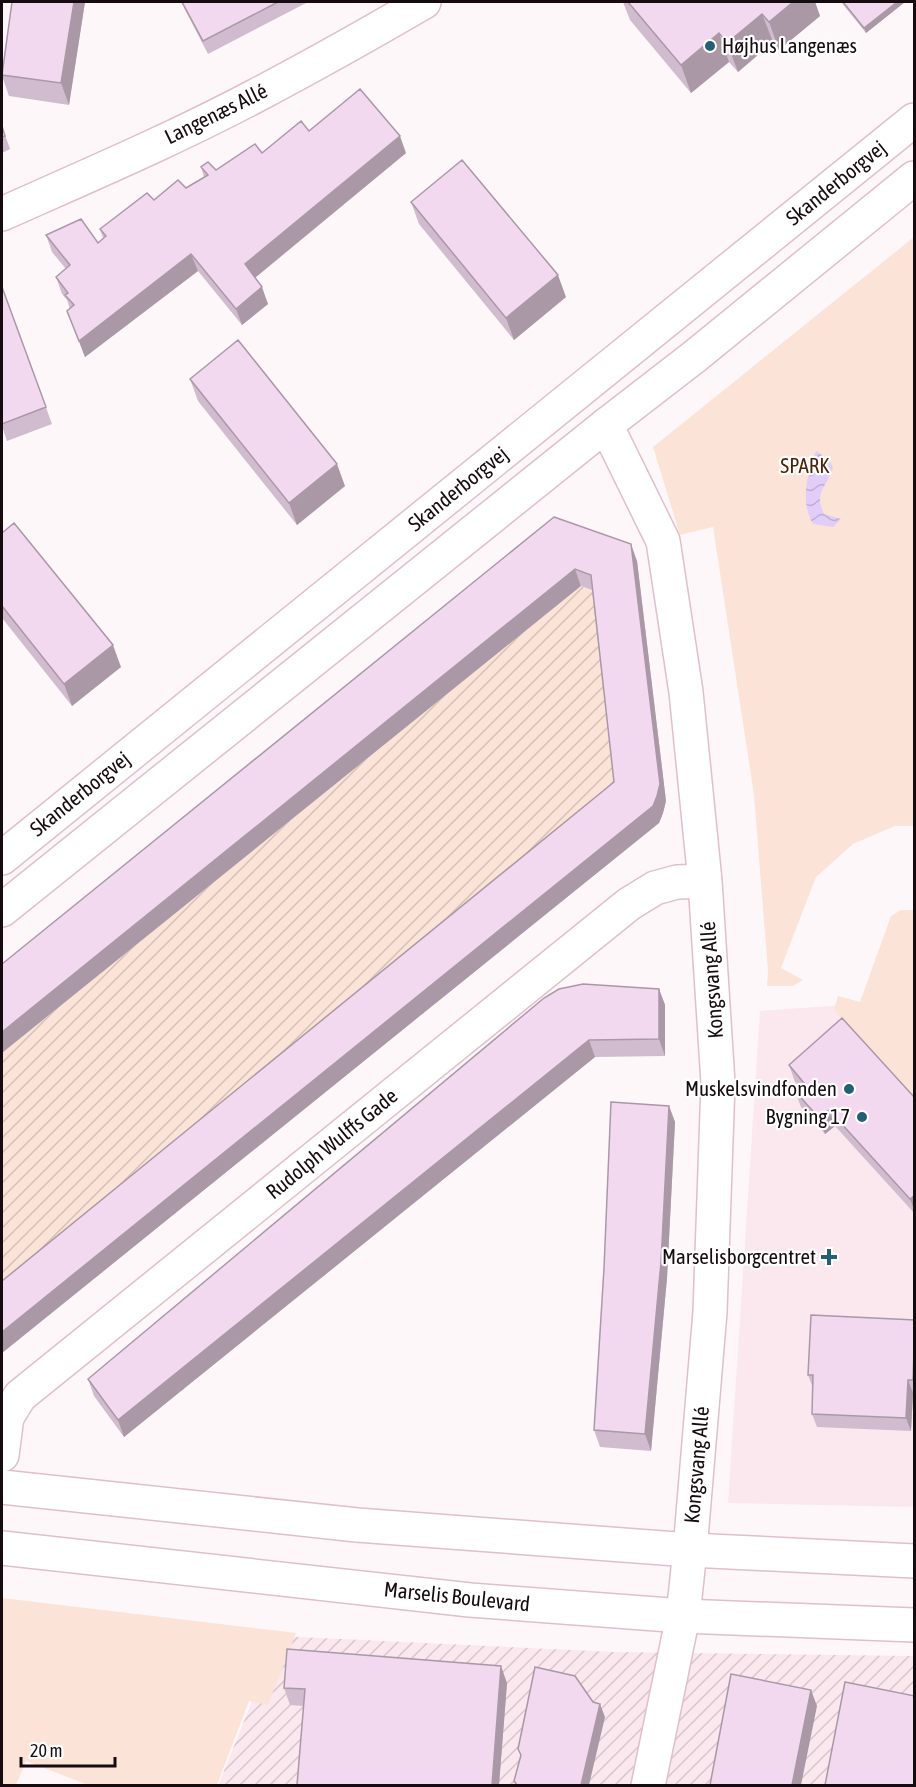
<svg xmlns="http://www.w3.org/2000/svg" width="916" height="1787" viewBox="0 0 916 1787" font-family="'Asap Condensed',sans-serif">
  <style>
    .built { fill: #fae8ee }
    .industrial { fill: url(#industrial-furrows) }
    .green { fill: #fbe3d7 }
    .garden { fill: url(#garden-furrows) }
    .water { fill: url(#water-waves) }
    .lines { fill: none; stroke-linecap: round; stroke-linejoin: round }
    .minor-casing { stroke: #e0bfc9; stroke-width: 36 }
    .tertiary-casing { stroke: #e0bfc9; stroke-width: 36 }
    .secondary-casing { stroke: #e0bfc9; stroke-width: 36 }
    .minor { stroke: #fff; stroke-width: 33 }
    .tertiary { stroke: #fff; stroke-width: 33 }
    .secondary { stroke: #fff; stroke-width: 33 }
    .wall { fill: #d1bbce }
    .shaded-wall { fill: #aa98a7 }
    .building { fill: #f3d9ef; stroke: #aa98a7; stroke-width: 1.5 }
    .poi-dot { fill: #236077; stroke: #fff; stroke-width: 2 }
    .labels { text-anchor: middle; stroke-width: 4.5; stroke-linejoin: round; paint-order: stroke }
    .poi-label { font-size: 21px; fill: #160b0f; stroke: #fff; text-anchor: end }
    .street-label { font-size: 21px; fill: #160b0f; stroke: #fff }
    .park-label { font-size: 21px; fill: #4d2308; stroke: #fff }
  </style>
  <defs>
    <pattern id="industrial-furrows" width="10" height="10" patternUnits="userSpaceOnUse" patternTransform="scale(1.5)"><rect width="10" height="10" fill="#fae8ee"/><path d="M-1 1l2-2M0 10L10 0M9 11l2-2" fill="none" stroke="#d6c6cb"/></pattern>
    <pattern id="garden-furrows" width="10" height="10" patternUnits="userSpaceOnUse" patternTransform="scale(1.5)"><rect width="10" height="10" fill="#fbe3d7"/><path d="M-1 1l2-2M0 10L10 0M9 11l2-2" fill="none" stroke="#d6c1b7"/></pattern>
    <pattern id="water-waves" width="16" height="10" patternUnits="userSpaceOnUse" patternTransform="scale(1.5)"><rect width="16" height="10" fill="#e0cdf8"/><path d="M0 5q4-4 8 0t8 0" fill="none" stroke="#bfafd3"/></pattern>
  </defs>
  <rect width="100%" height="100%" fill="#fef7f9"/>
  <path class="built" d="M 914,969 L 914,1507 L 728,1503 L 760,1011 L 874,1003 Z"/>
  <path class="industrial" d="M 278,1636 L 614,1652 L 914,1656 L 914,1785 L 218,1786 Z"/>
  <path class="green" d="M 914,237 L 914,826 L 895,826 L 853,844 L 816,877 L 781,968 L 803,980 L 793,986 L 767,986 L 768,971 L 754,795 L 713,527 L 680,535 L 653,447 Z
    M 901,910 L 914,910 L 914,1098 L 834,1010 L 838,996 L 860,1002 L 891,916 Z
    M 2,1598 L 296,1633 L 268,1705 L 249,1701 L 217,1785 L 88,1785 L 26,1761 L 16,1785 L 2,1786 Z"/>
  <path class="garden" d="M 581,586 L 597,592 L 620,798 L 2,1303 L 2,1053 Z"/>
  <path class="water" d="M 817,451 L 830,462 L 833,467 C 828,487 813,490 824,514 L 841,519 L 833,527 L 813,524 C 800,501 807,477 815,453 Z"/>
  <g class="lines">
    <g class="minor-casing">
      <path id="minor" d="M 2,214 C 87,176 174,139 257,95 C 314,65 369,34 424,2
        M 606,425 L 663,541 L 686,692 L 705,881 L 718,1083 L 710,1312 L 690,1550
        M 2,1455 L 7,1417 L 20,1396 L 629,904 L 655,888 L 677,882 L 705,881
        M 648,1786 L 683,1616"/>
    </g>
    <g class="tertiary-casing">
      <path id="tertiary" d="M 2,858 L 914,120
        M 2,910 L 606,425 L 694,357 L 914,178
        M 683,1616 L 690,1550"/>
    </g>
    <g class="secondary-casing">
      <path id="secondary" d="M 2,1487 L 357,1525 L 690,1550 L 914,1561
        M 2,1548 L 470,1600 L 683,1616 L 914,1625"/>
    </g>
    <use href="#minor" class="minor"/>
    <use href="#tertiary" class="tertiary"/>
    <use href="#secondary" class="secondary"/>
  </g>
  <path class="wall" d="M 12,2 L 85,2 L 69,105 L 9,96 L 2,76 L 2,72 Z
    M 181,2 L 308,2 L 208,54 Z
    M 623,2 L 815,2 L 820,16 L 779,50 L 773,42 L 738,72 L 729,62 L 691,93 L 630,20 Z
    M 841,2 L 905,2 L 866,33 Z
    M 2,126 L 10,149 L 2,153 Z
    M 309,131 L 406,153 L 255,278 L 268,304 L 242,325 L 198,271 L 85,357 L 67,311 L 70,309 L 67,300 L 62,294 L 56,277 L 66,269 L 52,252 L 46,235 L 98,243 L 103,238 L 100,229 L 154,200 L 186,188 L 204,177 L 201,167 L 216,170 L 262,153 Z
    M 411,202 L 566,297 L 514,340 L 419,224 Z
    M 2,287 L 52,424 L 7,441 L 2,426 Z
    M 190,379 L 345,486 L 297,525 L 198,401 Z
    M 554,517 L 637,561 L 666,801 L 663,813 L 659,823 L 2,1353 L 2,1281 L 614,782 L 592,590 L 581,586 Z
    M 2,533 L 121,667 L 72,706 L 2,618 Z
    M 659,989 L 665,1005 L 665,1056 L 595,1057 L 124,1437 L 94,1396 L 88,1379 Z
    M 789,1065 L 915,1098 L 915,1214 L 835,1126 L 825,1134 L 801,1107 L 795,1091 L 799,1087 L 795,1082 Z
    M 669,1106 L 675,1122 L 667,1278 L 651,1451 L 600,1447 L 594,1430 Z
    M 915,1320 L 915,1393 L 913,1393 L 911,1431 L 817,1427 L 812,1414 L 813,1388 L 808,1375 Z
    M 507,1683 L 499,1785 L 297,1785 L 304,1706 L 290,1705 L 284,1688 Z"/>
  <path class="shaded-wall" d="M 74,2 L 85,2 L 69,105 L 61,83 Z
    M 793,2 L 815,2 L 820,16 L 779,50 L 769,22 Z
    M 897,2 L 905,2 L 866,33 L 864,28 Z
    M 762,14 L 773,42 L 738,72 L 727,43 Z
    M 719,33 L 729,62 L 691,93 L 681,65 Z
    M 400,136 L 406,153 L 251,281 L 245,264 Z
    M 191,254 L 198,271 L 85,357 L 79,341 Z
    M 558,275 L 566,297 L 514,340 L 506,318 Z
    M 262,287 L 268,304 L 242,325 L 236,309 Z
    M 337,464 L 345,486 L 297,525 L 289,503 Z
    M 631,544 L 637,561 L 666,801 L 663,813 L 659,823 L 2,1353 L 2,1332 L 653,806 Z
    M 575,569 L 581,586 L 2,1053 L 2,1032 Z
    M 113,645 L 121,667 L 72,706 L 64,684 Z
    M 659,989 L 665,1005 L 665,1056 L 659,1039 Z
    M 589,1040 L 595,1057 L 124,1437 L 118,1420 Z
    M 669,1106 L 675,1122 L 667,1278 L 651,1451 L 645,1434 Z
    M 829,1110 L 835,1126 L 825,1134 L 819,1118 Z
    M 915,1195 L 915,1212 L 910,1199 Z
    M 915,1347 L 915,1384 L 913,1380 Z
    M 908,1380 L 913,1393 L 911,1431 L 906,1418 Z
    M 501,1666 L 507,1683 L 499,1785 L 492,1785 Z
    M 811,1690 L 817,1706 L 801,1785 L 792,1785 Z
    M 600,1704 L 605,1717 L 589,1785 L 581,1785 Z"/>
  <path class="building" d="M 12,2 L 74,2 L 61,83 L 2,75 Z
    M 182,2 L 278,2 L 203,41 Z
    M 628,2 L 793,2 L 769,22 L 762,14 L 727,43 L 719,33 L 681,65 Z
    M 843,2 L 897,2 L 864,28 Z
    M 360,89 L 400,136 L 245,264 L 262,287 L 236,309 L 191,254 L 79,341 L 67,311 L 74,305 L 65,295 L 68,293 L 56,277 L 70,265 L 46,235 L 81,219 L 98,243 L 106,236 L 100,229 L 147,193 L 154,200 L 178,180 L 186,188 L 208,175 L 201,167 L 208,162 L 216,170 L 255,144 L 262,153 L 301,121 L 309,131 Z
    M 2,126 L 5,136 L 2,137 Z
    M 462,160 L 558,275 L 506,318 L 411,202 Z
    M 2,287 L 46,407 L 2,424 Z
    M 238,340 L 337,464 L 289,503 L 190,379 Z
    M 554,517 L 631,544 L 660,784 L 657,796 L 653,806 L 2,1332 L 2,1281 L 614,782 L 591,575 L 575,569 L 2,1032 L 2,964 Z
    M 14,523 L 113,645 L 64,684 L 2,606 L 2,533 Z
    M 583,984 L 659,989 L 659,1039 L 589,1040 L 118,1420 L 88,1379 L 544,998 L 559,989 Z
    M 842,1018 L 915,1098 L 915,1195 L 910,1199 L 829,1110 L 819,1118 L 795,1091 L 804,1083 L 789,1065 Z
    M 611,1102 L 669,1106 L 661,1262 L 645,1434 L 594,1430 L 604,1268 Z
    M 811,1315 L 915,1320 L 913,1380 L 908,1380 L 906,1418 L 812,1414 L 813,1375 L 808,1375 Z
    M 287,1649 L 501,1666 L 492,1785 L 297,1785 L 305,1689 L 284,1688 Z
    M 535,1667 L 575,1676 L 593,1702 L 600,1704 L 581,1785 L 517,1785 L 514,1781 L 521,1755 L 518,1749 Z
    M 731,1674 L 811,1690 L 792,1785 L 710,1785 Z
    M 845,1682 L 915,1696 L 915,1785 L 825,1785 Z"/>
  <g class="poi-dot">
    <circle cx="710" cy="46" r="6"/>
    <circle cx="849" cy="1089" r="6"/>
    <circle cx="862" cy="1117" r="6"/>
    <path d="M826 1248h6v6h6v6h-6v6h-6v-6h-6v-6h6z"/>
  </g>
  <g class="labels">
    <g class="poi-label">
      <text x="722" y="53" text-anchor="start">Højhus Langenæs</text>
      <text x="837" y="1096">Muskelsvindfonden</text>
      <text x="850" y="1124">Bygning 17</text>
      <text x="816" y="1264">Marselisborgcentret</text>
    </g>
    <g class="street-label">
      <text transform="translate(216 114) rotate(-26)" y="7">Langenæs Allé</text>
      <text transform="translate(836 183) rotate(-39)" y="7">Skanderborgvej</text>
      <text transform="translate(458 489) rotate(-39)" y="7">Skanderborgvej</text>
      <text transform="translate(80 794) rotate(-39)" y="7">Skanderborgvej</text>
      <text transform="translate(712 980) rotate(-94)" y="7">Kongsvang Allé</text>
      <text transform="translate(332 1144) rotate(-39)" y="7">Rudolph Wulffs Gade</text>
      <text transform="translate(697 1465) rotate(-85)" y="7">Kongsvang Allé</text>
      <text transform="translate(457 1597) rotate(6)" y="7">Marselis Boulevard</text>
    </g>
    <g class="park-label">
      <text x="805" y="473">SPARK</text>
    </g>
  </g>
  <rect width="916" height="1787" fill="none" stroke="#160b0f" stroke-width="6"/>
  <path d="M21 1757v9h94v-9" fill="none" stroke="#160b0f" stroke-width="3"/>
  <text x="30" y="1757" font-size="18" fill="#160b0f" stroke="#ffffff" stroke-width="4.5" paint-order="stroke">20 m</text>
</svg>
